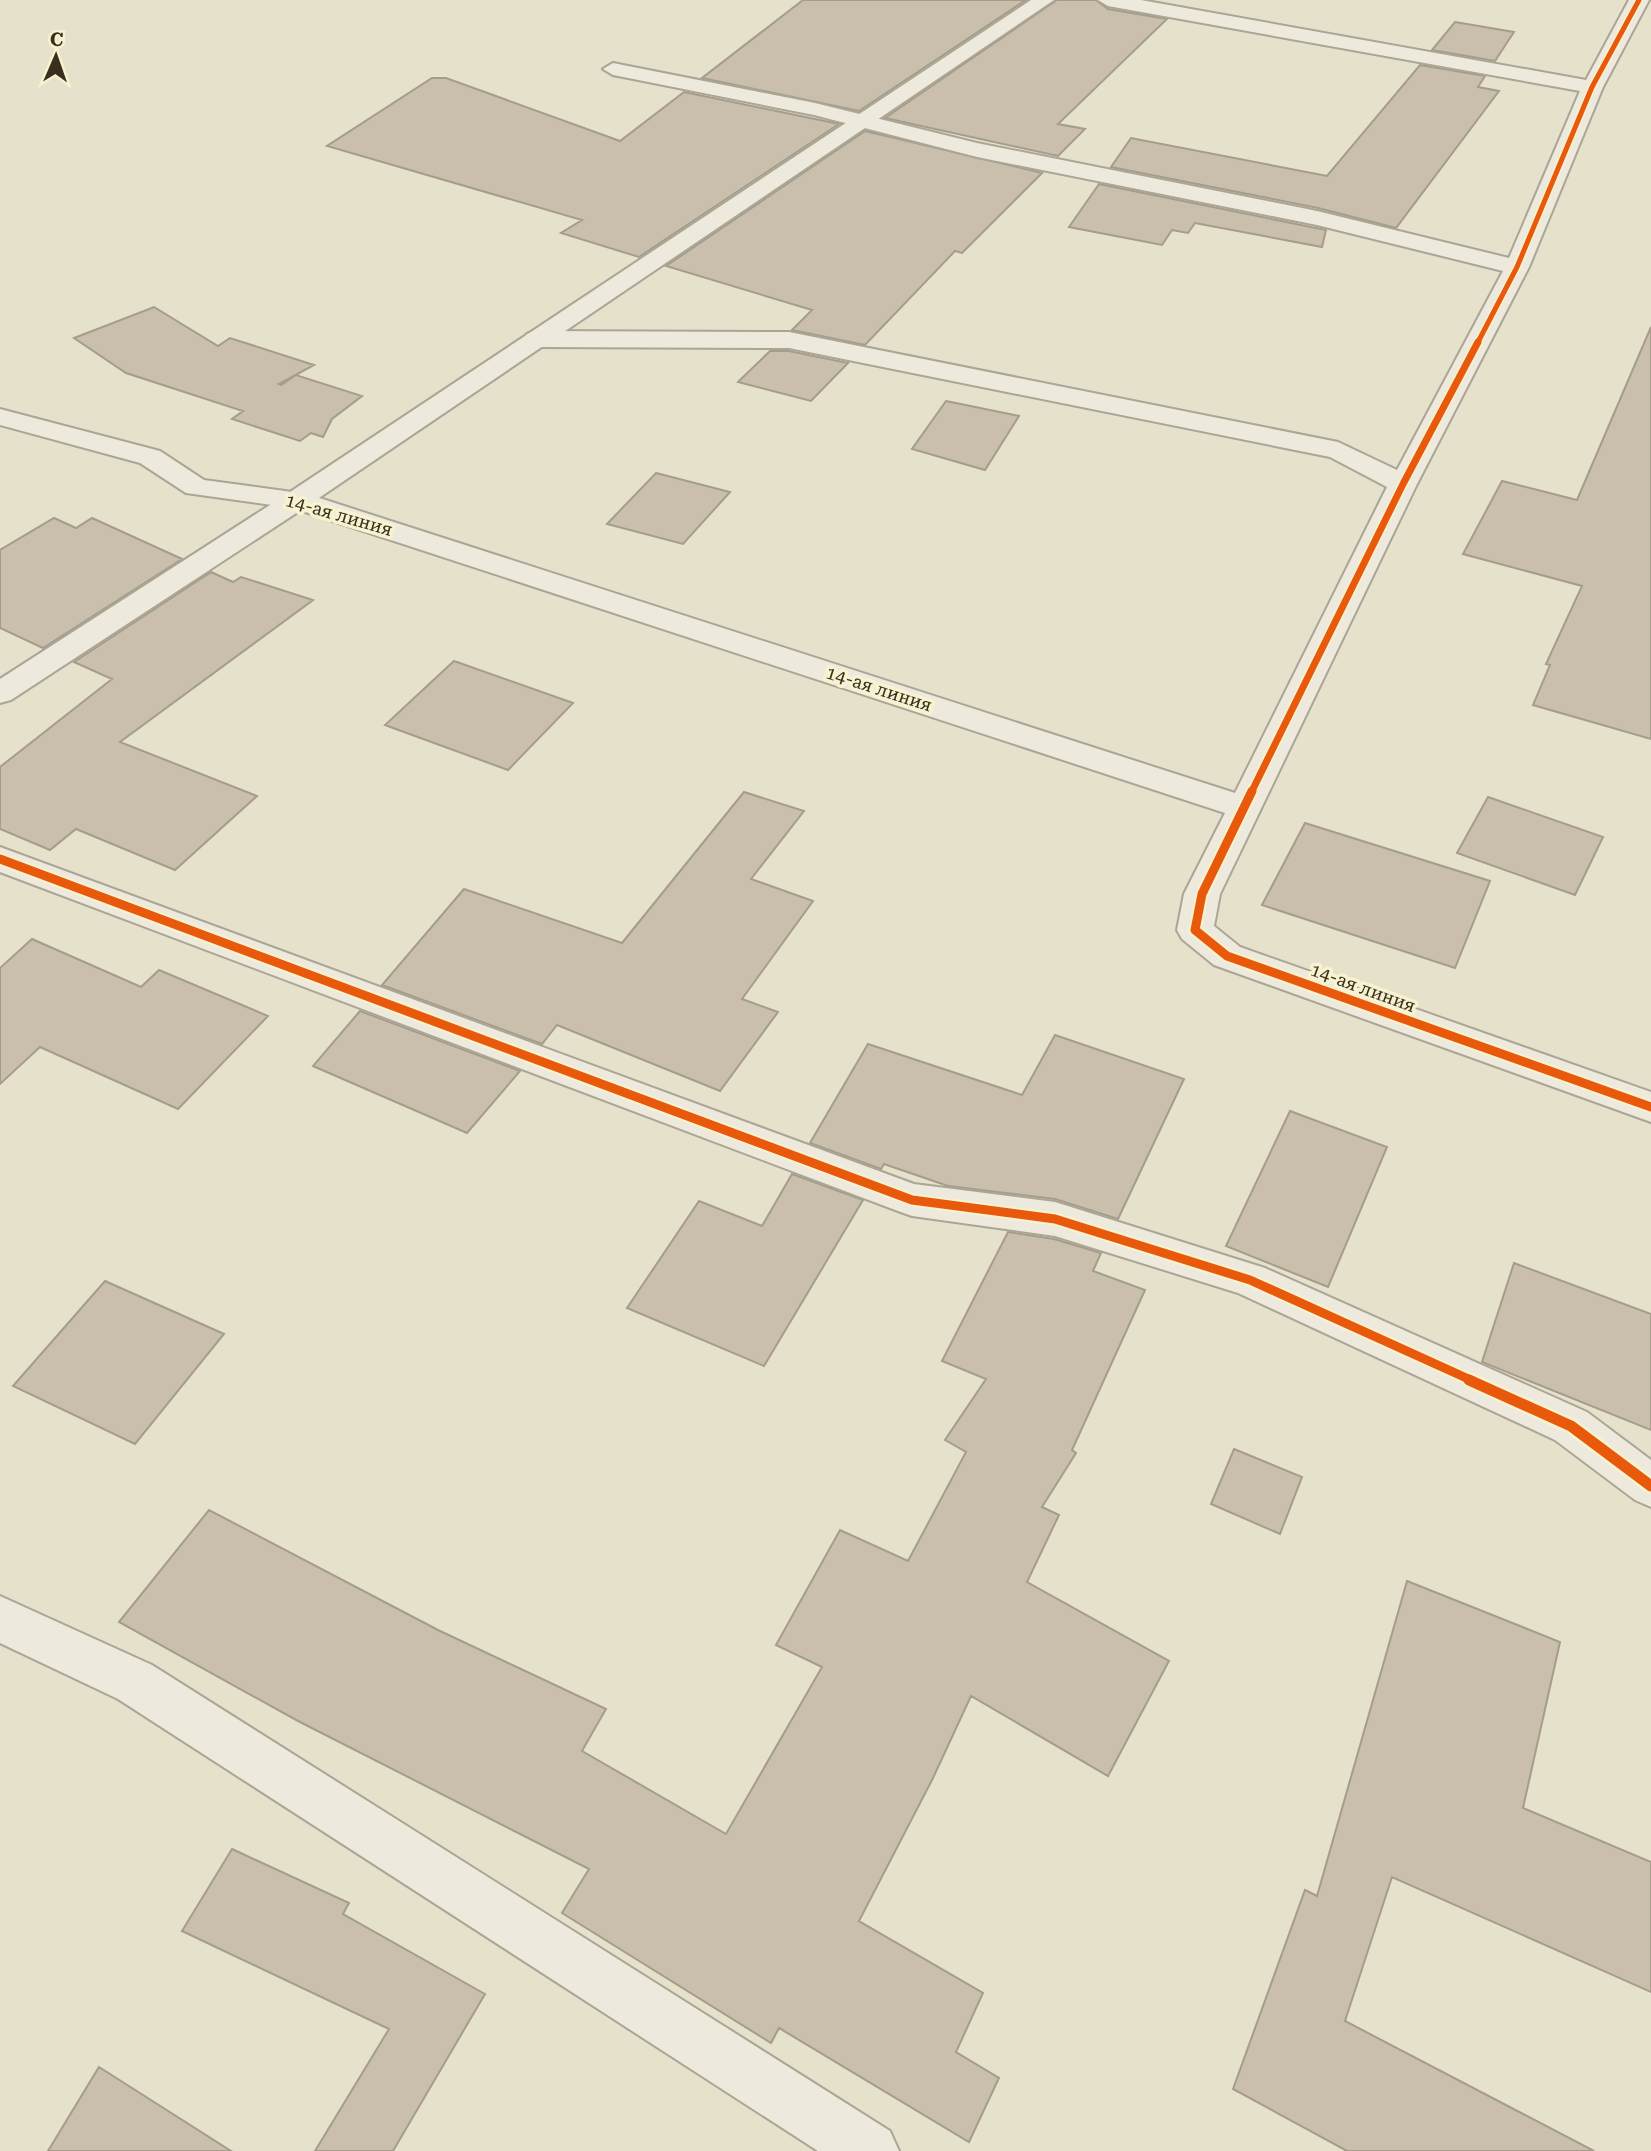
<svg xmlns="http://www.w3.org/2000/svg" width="1651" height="2151" viewBox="0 0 1651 2151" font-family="'Roboto Serif',serif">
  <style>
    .building { fill: #c9bfac; stroke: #a59c8a; stroke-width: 2 }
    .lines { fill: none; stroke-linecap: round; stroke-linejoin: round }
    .minor-casing { stroke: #aaa595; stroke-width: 4 }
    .tertiary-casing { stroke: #aaa595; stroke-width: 4 }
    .minor { fill: #edeadd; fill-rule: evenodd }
    .tertiary { fill: #edeadd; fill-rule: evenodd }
    .cycleway-far3-casing { stroke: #f7f2d0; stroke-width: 8 }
    .cycleway-far2-casing { stroke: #f7f2d0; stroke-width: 10 }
    .cycleway-far1-casing { stroke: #f7f2d0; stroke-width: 13 }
    .cycleway-casing { stroke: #f7f2d0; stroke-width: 16 }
    .cycleway-far3 { stroke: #e8590c; stroke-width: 5 }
    .cycleway-far2 { stroke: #e8590c; stroke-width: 7 }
    .cycleway-far1 { stroke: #e8590c; stroke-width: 9 }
    .cycleway { stroke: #e8590c; stroke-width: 11 }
    .labels { text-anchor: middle; stroke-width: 7; stroke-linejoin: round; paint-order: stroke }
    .street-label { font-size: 18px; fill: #392f1c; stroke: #f7f2d0 }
  </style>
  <rect width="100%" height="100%" fill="#e5e1cb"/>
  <path class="building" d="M 803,0 L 1026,0 L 859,111 L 702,78 Z
    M 1057,0 L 1096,0 L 1108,9 L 1167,19 L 1058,124 L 1085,129 L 1058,156 L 885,118 Z
    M 1455,22 L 1514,32 L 1495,61 L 1432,50 Z
    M 1420,65 L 1485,76 L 1478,87 L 1499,91 L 1396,228 L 1318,208 L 1111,167 L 1131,138 L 1327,176 Z
    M 432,78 L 446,78 L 620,141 L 684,92 L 839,124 L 639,257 L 561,233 L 582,220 L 327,146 Z
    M 865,131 L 1042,173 L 962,253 L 955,251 L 865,345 L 792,330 L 812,310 L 666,266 Z
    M 1099,184 L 1326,230 L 1322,247 L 1195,223 L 1188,233 L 1172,230 L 1162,245 L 1069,227 Z
    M 154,307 L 218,346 L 230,338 L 314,365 L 279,384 L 281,385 L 296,375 L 362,396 L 332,419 L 323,437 L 311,433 L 300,441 L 232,419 L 243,411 L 126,373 L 74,338 Z
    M 1651,327 L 1651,739 L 1533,705 L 1550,665 L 1546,664 L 1582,586 L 1463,554 L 1502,481 L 1577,500 Z
    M 770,351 L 789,351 L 848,363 L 811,401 L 738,382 Z
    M 946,401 L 1019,416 L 985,470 L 912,449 Z
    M 656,473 L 730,492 L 683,544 L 607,524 Z
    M 54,518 L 76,528 L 92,518 L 182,559 L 43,648 L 0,628 L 0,550 Z
    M 211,572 L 233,582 L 241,577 L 313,600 L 120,742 L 257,796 L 175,870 L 76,829 L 50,850 L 0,829 L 0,767 L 112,679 L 74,662 Z
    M 454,661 L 573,703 L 508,770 L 385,725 Z
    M 744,792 L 804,811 L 751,879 L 813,901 L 742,999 L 778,1012 L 720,1091 L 557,1025 L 542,1044 L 382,985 L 464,889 L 622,943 Z
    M 1488,797 L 1603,837 L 1575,895 L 1457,853 Z
    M 1305,823 L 1490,881 L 1455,968 L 1262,905 Z
    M 32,939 L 141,987 L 159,970 L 268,1016 L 178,1109 L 40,1047 L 0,1084 L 0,968 Z
    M 360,1011 L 520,1071 L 467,1133 L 313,1066 Z
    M 1055,1035 L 1184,1079 L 1118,1219 L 1055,1199 L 948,1186 L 884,1164 L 881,1169 L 810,1143 L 868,1044 L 1022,1095 Z
    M 1290,1111 L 1387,1147 L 1328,1287 L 1226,1246 Z
    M 792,1174 L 863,1200 L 764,1366 L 627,1308 L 699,1201 L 762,1226 Z
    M 1008,1232 L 1054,1239 L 1101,1253 L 1093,1271 L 1145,1290 L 1072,1450 L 1076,1453 L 1042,1507 L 1059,1515 L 1027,1582 L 1169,1661 L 1108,1776 L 971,1696 L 933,1778 L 859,1921 L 983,1993 L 956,2052 L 999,2078 L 969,2142 L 779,2028 L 771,2043 L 562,1913 L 589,1869 L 298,1721 L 119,1622 L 209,1510 L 438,1630 L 606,1709 L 582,1751 L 726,1834 L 822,1667 L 776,1645 L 840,1530 L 908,1561 L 966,1452 L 945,1440 L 986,1379 L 942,1361 Z
    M 1514,1263 L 1651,1314 L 1651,1430 L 1482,1362 Z
    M 105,1281 L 224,1334 L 135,1444 L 13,1386 Z
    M 1234,1449 L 1302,1477 L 1280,1534 L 1211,1504 Z
    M 1407,1581 L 1560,1642 L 1523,1808 L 1651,1862 L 1651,1992 L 1392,1877 L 1345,2021 L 1594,2151 L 1347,2151 L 1233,2089 L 1305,1890 L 1317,1896 Z
    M 232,1849 L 349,1903 L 343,1914 L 485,1994 L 393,2151 L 315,2151 L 389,2029 L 182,1931 Z
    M 99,2067 L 231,2151 L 48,2151 Z"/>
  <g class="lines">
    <g class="minor-casing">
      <path id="minor" d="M 1098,0 L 1141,0 L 1586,80 L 1629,0 L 1649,0 L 1603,87 L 1529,267 L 1417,484 L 1220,894 L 1214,926 L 1240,947 L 1651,1092 L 1651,1122 L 1214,965 L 1182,939 L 1177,930 L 1184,894 L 1225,813 L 293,508 L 186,493 L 140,463 L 0,425 L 0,409 L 160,451 L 204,480 L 307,494 L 1235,793 L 1387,487 L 1330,457 L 789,348 L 536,347 L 527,344 L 523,339 L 527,334 L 536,331 L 789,332 L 1338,442 L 1397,470 L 1503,271 L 1317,225 L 977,157 L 814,115 L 613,75 L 603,69 L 613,63 L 815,103 L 977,143 L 1317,211 L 1509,258 L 1580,91 L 1108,6 Z
        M 0,847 L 914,1184 L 1055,1202 L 1265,1268 L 1587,1412 L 1651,1460 L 1651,1507 L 1635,1500 L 1555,1440 L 1238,1293 L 1055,1236 L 912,1216 L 898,1211 L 0,872 Z
        M 0,1596 L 152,1665 L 890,2131 L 899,2151 L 818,2151 L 118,1699 L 0,1643 Z"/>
    </g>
    <g class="tertiary-casing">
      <path id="tertiary" d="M 1031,0 L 1054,0 L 307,506 L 11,700 L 0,703 L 0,679 L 287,494 Z"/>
    </g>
    <use href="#minor" class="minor"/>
    <use href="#tertiary" class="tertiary"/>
    <g class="cycleway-far3-casing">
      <path id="cycleway-far3" d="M 1477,344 L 1517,267 L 1592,87 L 1639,0"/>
    </g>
    <g class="cycleway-far2-casing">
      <path id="cycleway-far2" d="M 1251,793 L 1403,484 L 1478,342"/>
    </g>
    <g class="cycleway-far1-casing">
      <path id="cycleway-far1" d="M 1252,791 L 1202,894 L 1195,930 L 1227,956 L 1651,1107
        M 0,859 L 912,1200 L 1055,1219 L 1250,1280 L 1473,1381"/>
    </g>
    <g class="cycleway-casing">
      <path id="cycleway" d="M 1469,1380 L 1571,1426 L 1651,1486"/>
    </g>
    <use href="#cycleway-far3" class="cycleway-far3"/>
    <use href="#cycleway-far2" class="cycleway-far2"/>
    <use href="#cycleway-far1" class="cycleway-far1"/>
    <use href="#cycleway" class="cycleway"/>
  </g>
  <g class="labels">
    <g class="street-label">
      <text transform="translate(339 515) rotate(16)" y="6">14-ая линия</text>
      <text transform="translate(879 689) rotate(18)" y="6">14-ая линия</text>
      <text transform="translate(1363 988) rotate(20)" y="6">14-ая линия</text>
    </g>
  </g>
  <g transform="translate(56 56) rotate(2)" stroke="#f7f2d0" stroke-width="5" paint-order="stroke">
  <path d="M0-5L12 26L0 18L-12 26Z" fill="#392f1c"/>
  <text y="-10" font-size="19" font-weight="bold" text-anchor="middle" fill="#392f1c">С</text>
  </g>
</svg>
